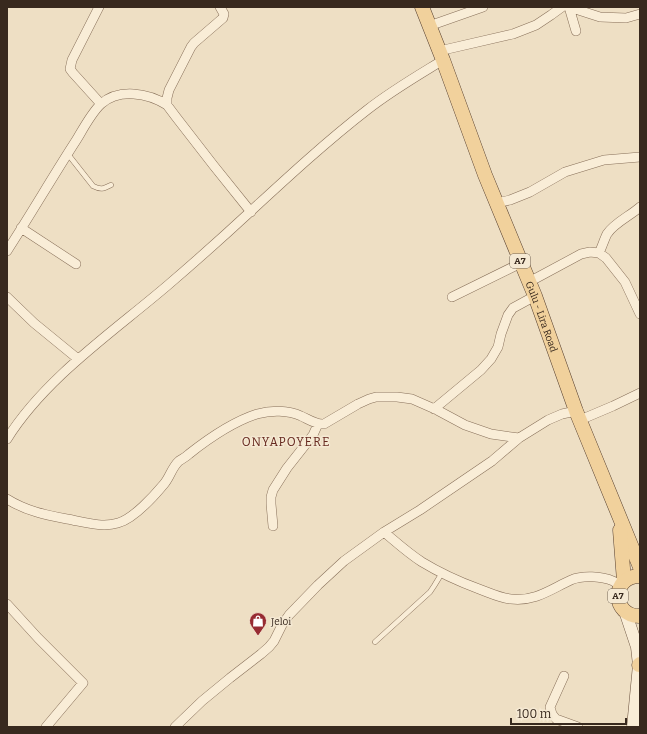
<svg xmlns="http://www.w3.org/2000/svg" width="647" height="734" viewBox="0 0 647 734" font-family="Bitter,serif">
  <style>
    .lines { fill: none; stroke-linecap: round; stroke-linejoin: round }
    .lane-casing { stroke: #88705a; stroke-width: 5.5 }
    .street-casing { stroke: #88705a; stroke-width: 10 }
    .secondary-casing { stroke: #6a513e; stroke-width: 13 }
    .primary-casing { stroke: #563f2f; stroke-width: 15 }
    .lane { stroke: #f9edd7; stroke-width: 4.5 }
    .street { stroke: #f9edd7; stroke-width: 9 }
    .secondary { stroke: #f9edd7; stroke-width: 12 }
    .primary { stroke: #f1d19c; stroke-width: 14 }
    .labels { text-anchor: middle; stroke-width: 3; stroke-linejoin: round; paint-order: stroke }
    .shield { fill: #f5e9d3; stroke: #716354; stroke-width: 1 }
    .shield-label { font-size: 9px; font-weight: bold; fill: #38291e }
    .street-label { font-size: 10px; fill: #38291e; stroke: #f5e9d3 }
    .poi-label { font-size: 10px; fill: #38291e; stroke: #f5e9d3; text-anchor: start }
    .quarter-label { font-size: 12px; letter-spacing: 1px; fill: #65281e; stroke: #f5e9d3 }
  </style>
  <rect width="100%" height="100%" fill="#eedfc4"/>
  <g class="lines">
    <g class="lane-casing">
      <path id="lane" d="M 67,153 L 93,186 C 101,190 103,189 111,185
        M 375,642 L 430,592 L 434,586 L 442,573"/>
    </g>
    <g class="street-casing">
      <path id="street" d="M 99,7 L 72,60 L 70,69 L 73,73 L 101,104
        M 220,7 L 224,14 L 223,18 L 194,43 L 191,47 L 169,90 L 167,98 L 167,105 L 176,117 L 214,166 L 251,212
        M 569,7 L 600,17 L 626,18 L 640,14
        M 569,7 L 576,31
        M 429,26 L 483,7
        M 439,51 L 513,34 L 536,25 L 551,15 L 562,7
        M 497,203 L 510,200 L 530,192 L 565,172 L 604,160 L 640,157
        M 21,228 L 76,264
        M 7,251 C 31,214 53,176 77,139 C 83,129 92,112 101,104 C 119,88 148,93 167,105
        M 599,253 C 602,247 604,240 607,234 C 614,223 630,216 640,207
        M 529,282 L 581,254 L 590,252 L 599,253 L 606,258 L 625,282 L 640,314
        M 7,297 L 34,323 L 78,359
        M 452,297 L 521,263
        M 434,409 L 481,370 L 491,359 L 498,347 L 501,334 L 508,315 L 513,308 L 535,296
        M 580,420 L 613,406 L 640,393
        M 7,439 C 45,378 113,332 168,285 C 196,261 224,236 251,211 C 289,176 327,141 367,110 C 391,91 417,76 443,60
        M 7,499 C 26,511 46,515 67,519 C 84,522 102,528 118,523 C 133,519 154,496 164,484 C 170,477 172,467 179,461 C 182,459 186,457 189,454 C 208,439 232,422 257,414 C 271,410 288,410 301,416 C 308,419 316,425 324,424 L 358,404 L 369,399 L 376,397 L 397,397 L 412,399 L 437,410 L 465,425 L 491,434 L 519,438
        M 273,526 L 271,504 L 271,497 L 273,490 L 287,468 L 313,435 L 318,424
        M 384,532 C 396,542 408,553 422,562 C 440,573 460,582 479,589 C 490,593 500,598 511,599 C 535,602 551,589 571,580 C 582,575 602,576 613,581 C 615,582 618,584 620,586
        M 7,604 L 38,638 L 83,683 L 46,727
        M 564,676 L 550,707 L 552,714 L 556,719 L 578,727
        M 175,727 L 202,701 L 230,678 L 261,654 L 269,647 L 274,641 L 282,625 L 289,615 L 318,585 L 344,561 L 384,532 L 420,510 L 492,461 L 519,438 L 548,420 L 562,414 L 576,411"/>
    </g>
    <g class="secondary-casing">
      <path id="secondary" d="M 625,611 L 637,647 L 639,665 L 633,727"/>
    </g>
    <g class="primary-casing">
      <g id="primary">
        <path id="s1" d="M 422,7 L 443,60 L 485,175 L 535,296 L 576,411 L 640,567"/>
        <path d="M 620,530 L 624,581"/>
        <path d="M 640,576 C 610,576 612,617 640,616"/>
        <path d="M 639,665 L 640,664"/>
      </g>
    </g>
    <use href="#lane" class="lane"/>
    <use href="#street" class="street"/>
    <use href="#secondary" class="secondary"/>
    <use href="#primary" class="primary"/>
  </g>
  <defs>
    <g id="shop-pin" transform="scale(0.9)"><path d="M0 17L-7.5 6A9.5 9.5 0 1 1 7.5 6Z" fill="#972b32" stroke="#f5e9d3"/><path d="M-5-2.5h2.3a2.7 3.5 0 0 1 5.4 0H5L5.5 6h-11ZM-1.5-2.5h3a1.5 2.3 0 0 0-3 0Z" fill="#fff"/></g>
  </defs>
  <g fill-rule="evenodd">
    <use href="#shop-pin" x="258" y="621"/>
  </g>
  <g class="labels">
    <g class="shield">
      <rect x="510" y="254" width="20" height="14" rx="3"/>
      <rect x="608" y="589" width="20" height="14" rx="3"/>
    </g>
    <g class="shield-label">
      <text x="520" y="264">A7</text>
      <text x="618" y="599">A7</text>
    </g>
    <g class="street-label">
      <text dy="4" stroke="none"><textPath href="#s1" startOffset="332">Gulu - Lira Road</textPath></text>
    </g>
    <g class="poi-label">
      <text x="271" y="625">Jeloi</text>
    </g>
    <g class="quarter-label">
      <text x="286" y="446">ONYAPOYERE</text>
    </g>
  </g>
  <rect width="647" height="734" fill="none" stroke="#38291e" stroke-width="16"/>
  <path d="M511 718v6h115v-6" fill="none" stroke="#38291e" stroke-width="2"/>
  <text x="517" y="718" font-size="12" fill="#38291e" stroke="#f5e9d3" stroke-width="3" paint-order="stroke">100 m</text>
</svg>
